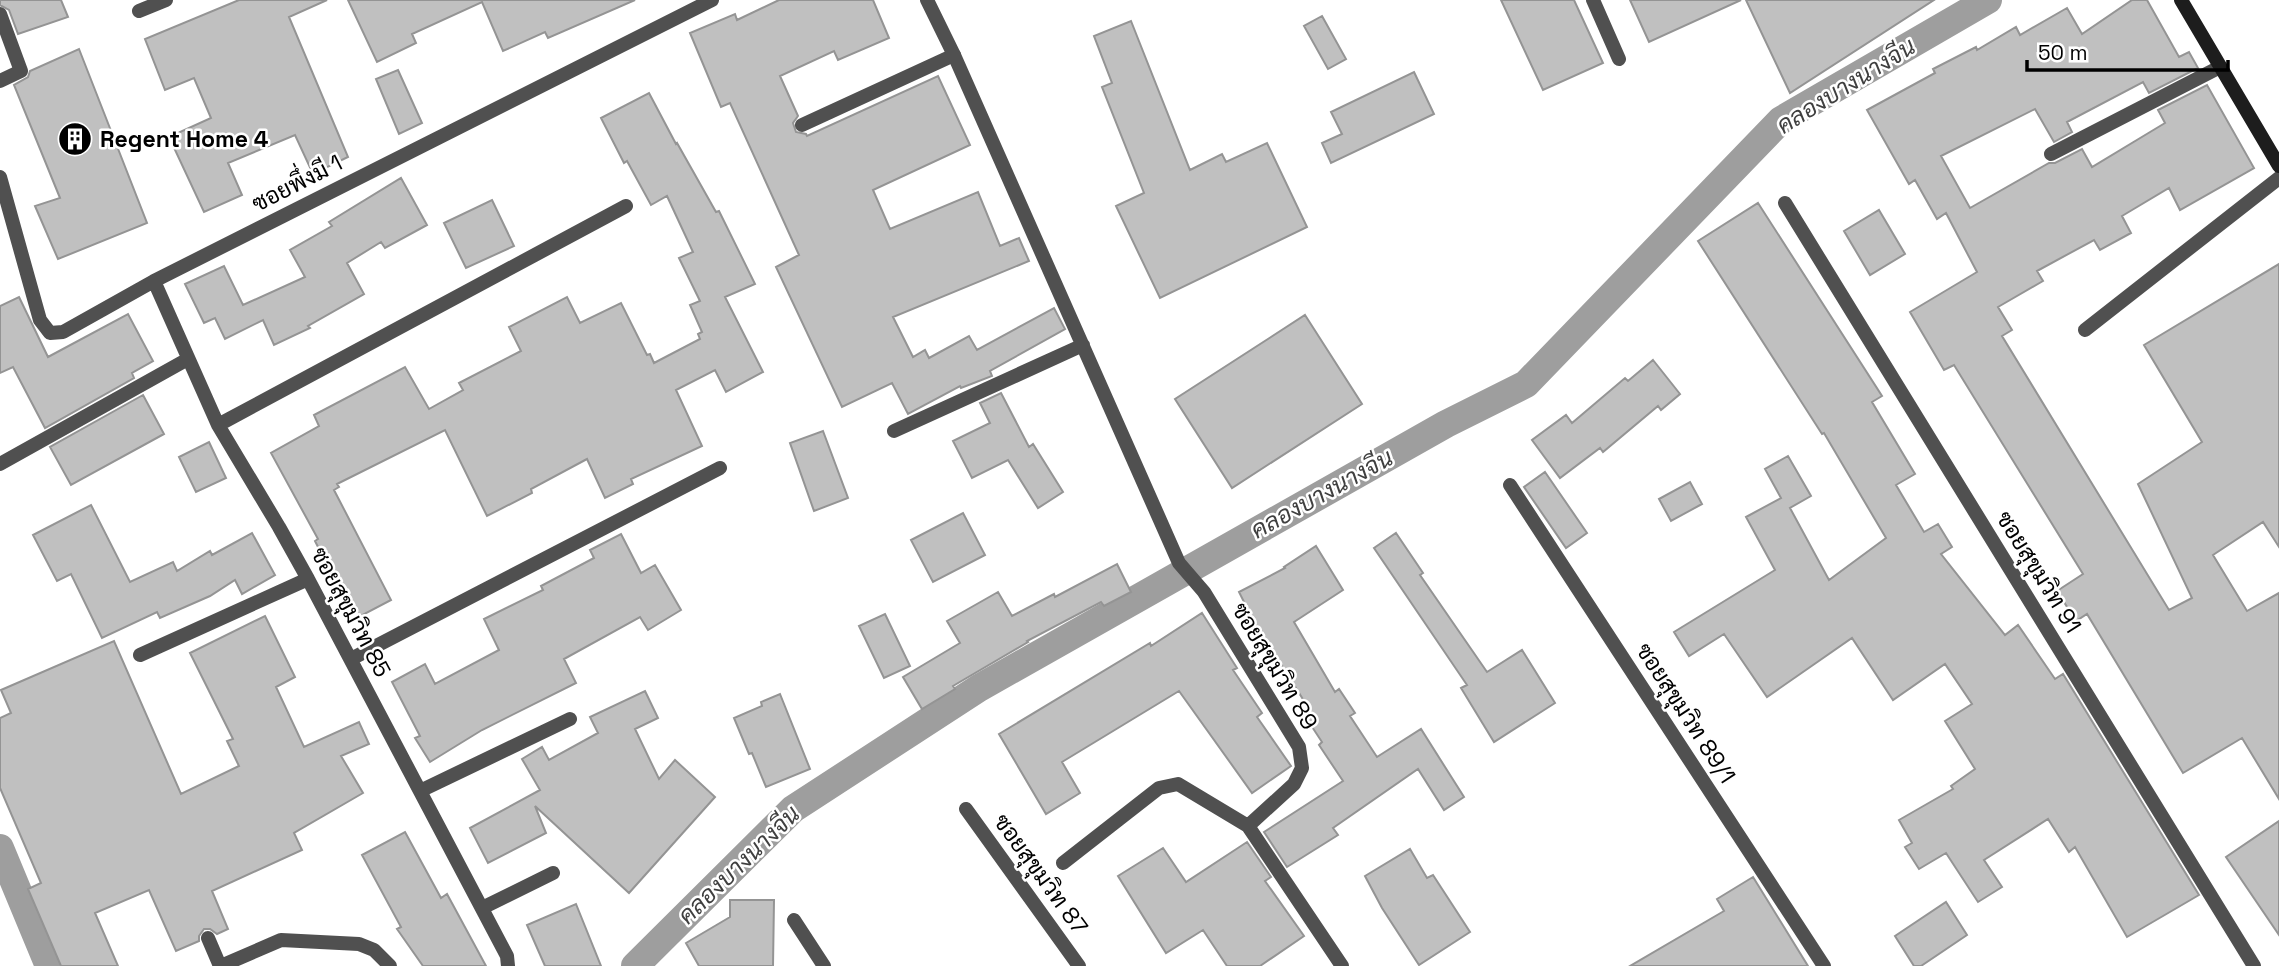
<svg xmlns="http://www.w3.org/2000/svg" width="2279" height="966" viewBox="0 0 2279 966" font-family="'Space Grotesk',Sarabun,sans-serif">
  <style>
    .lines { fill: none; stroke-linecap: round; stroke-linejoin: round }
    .canal { stroke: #9e9e9e; stroke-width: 28 }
    .building { fill: #c0c0c0; stroke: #949494; stroke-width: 2 }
    .lane { stroke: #505050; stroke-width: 14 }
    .street { stroke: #505050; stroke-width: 14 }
    .secondary { stroke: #1d1d1d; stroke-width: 14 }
    .labels { text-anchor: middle; stroke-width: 5; stroke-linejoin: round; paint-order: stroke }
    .poi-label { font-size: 23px; font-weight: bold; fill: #000; stroke: #fff; text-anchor: start }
    .street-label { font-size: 23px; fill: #000; stroke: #fff }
    .water-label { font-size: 24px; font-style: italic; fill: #3f3f3f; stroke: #fff }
  </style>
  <rect width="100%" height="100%" fill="#fff"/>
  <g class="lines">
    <path class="canal" d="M 0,848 L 49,966
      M 635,966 L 793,809 L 979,688 L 1446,424 L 1526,384 L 1781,120 L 1988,0"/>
  </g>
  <path class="building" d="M 0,0 L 61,0 L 68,17 L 18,34 L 9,10 L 0,5 Z
    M 239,0 L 327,0 L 289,17 L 348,157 L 313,174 L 295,135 L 228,163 L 242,195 L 204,212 L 169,137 L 211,118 L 194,78 L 165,90 L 145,39 Z
    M 348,0 L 635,0 L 548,38 L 545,32 L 503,51 L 482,2 L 412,34 L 416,43 L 377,62 Z
    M 779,0 L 873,0 L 889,38 L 838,60 L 834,51 L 780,76 L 798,116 L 793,123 L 796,132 L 806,134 L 807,136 L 938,76 L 970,145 L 873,190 L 890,229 L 978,192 L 1000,246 L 1019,238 L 1029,261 L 893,317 L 913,357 L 925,350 L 929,358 L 969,336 L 977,350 L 1054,308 L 1065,329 L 990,371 L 992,376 L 961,388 L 960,386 L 908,414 L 892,383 L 842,407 L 776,267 L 799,255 L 730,103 L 721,107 L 690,33 L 735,14 L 737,20 Z
    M 1501,0 L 1574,0 L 1603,63 L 1543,90 Z
    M 1630,0 L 1741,0 L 1649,42 Z
    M 1746,0 L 1934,0 L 1790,93 Z
    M 2132,0 L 2147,0 L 2179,57 L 2189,52 L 2198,68 L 2149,93 L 2143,82 L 2067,122 L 2072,132 L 2054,142 L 2035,109 L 1941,156 L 1970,208 L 2049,163 L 2055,163 L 2082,149 L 2092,167 L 2165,123 L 2158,110 L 2207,85 L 2254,168 L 2180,210 L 2169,188 L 2122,216 L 2131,233 L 2100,250 L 2094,240 L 2037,271 L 2043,281 L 1998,307 L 2012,330 L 2002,336 L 2169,610 L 2192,598 L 2138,484 L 2202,442 L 2144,345 L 2279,264 L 2279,547 L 2263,522 L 2213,555 L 2247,611 L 2279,593 L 2279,799 L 2242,738 L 2183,773 L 2087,614 L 2076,621 L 2057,591 L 2083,574 L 1954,365 L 1944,370 L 1910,312 L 1977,272 L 1946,213 L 1937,219 L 1915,180 L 1909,184 L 1867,110 L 1935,73 L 1933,69 L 1976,47 L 1977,50 L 2016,27 L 2020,35 L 2067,8 L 2082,34 Z
    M 1322,16 L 1346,59 L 1328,69 L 1304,26 Z
    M 1131,21 L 1190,170 L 1222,154 L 1226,162 L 1267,143 L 1307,227 L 1160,298 L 1116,206 L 1144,193 L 1102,87 L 1112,83 L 1094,36 Z
    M 79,49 L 147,223 L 58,259 L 35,206 L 60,198 L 14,85 L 28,77 L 30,71 Z
    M 398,70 L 422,123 L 399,134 L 376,79 Z
    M 1414,72 L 1434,114 L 1331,163 L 1322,143 L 1342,134 L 1331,112 Z
    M 649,93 L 676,144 L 677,143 L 716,212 L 719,211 L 755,284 L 725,297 L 763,372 L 726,392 L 715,370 L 676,390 L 702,446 L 631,479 L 633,484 L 605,498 L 587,459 L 531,489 L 532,493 L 487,516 L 445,430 L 337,484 L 339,487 L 334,490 L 391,600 L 355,619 L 315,541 L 318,539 L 271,453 L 319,426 L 314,415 L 405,367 L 429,409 L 463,390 L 459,383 L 521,351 L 509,327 L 567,297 L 580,323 L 621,303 L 647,355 L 650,354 L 654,363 L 700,339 L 698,334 L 702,332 L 690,305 L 700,301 L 679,258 L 693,252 L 667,196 L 651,205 L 627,161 L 624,163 L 601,118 Z
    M 401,178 L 427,225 L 385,248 L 381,242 L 347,263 L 364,294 L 308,326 L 310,328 L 274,345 L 263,320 L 225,339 L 215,318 L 204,323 L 185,284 L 224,266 L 243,305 L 305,277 L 290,250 L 332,226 L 329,222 Z
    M 492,200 L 514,246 L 466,268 L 444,223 Z
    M 1758,203 L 1882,396 L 1872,402 L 1915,474 L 1896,485 L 1924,532 L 1938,524 L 1952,547 L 1941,554 L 2005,635 L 2018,625 L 2055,679 L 2063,674 L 2199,895 L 2127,937 L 2075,847 L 2069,852 L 2048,819 L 1984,860 L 2002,887 L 1978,902 L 1946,853 L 1919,869 L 1905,847 L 1912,843 L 1899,820 L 1953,789 L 1951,786 L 1975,769 L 1945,721 L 1972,704 L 1945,664 L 1893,700 L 1852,638 L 1767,697 L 1724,634 L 1689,656 L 1674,632 L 1775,570 L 1746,517 L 1781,498 L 1765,469 L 1788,456 L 1811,496 L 1790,508 L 1829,580 L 1886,538 L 1824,433 L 1822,434 L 1698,241 Z
    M 1879,210 L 1905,254 L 1870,275 L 1844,231 Z
    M 19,297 L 48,357 L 128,314 L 153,361 L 132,373 L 134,378 L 45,428 L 13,367 L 0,373 L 0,306 Z
    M 1305,315 L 1362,404 L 1232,488 L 1175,399 Z
    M 1653,360 L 1680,394 L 1661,410 L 1658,406 L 1603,452 L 1600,448 L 1560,478 L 1532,440 L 1566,415 L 1572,423 L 1625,378 L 1628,381 Z
    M 1001,393 L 1029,447 L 1033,444 L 1063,492 L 1038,508 L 1008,460 L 972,478 L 953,441 L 990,423 L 980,403 Z
    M 143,395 L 164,434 L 71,485 L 50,447 Z
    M 823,431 L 848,498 L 814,511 L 790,443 Z
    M 209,442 L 226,478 L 196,492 L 179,457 Z
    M 1545,472 L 1587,533 L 1566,548 L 1524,487 Z
    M 1690,482 L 1702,504 L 1671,521 L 1659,499 Z
    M 91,505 L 130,582 L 173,562 L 177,571 L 210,551 L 212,555 L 252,533 L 275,575 L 242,594 L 235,580 L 210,596 L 160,618 L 157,612 L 102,638 L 71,574 L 57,581 L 33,535 Z
    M 963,513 L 985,555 L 933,582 L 911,540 Z
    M 1396,533 L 1423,573 L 1420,575 L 1487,672 L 1522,650 L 1555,703 L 1494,742 L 1461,688 L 1467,685 L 1374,548 Z
    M 621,534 L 641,573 L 655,565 L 681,610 L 648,630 L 640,617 L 564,659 L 576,683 L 482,730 L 430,762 L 415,738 L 420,736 L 392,682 L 425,664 L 435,684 L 499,650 L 484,619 L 543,590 L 541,586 L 594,558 L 590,550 Z
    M 1316,546 L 1343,590 L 1294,622 L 1335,692 L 1339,689 L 1355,713 L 1350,716 L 1377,757 L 1421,729 L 1464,797 L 1444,810 L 1418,769 L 1333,828 L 1338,835 L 1287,867 L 1264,832 L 1343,781 L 1319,745 L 1322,742 L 1303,713 L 1309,709 L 1271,648 L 1268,650 L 1239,592 L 1285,568 L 1284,567 Z
    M 1117,564 L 1131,592 L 1104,606 L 1101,602 L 1027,641 L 1028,642 L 953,686 L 955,689 L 922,709 L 903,677 L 960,643 L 947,621 L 998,592 L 1012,616 L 1054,594 L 1055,597 Z
    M 1202,613 L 1237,668 L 1233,670 L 1262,713 L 1257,717 L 1291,766 L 1252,793 L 1179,691 L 1062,762 L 1080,793 L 1046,814 L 999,734 L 1150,643 L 1151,646 Z
    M 885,614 L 910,666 L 884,678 L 859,626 Z
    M 265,616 L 295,677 L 276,687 L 304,747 L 359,722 L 369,744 L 341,756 L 363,793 L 294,833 L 302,850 L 212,891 L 228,929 L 217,934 L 210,929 L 204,929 L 199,936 L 199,941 L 176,951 L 149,890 L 95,913 L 118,966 L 61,966 L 28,889 L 41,883 L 0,788 L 0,718 L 11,713 L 1,690 L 114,641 L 181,794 L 239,766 L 227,741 L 233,739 L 190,653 Z
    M 645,691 L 658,718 L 635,729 L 659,779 L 675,760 L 715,797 L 629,893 L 535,806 L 546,833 L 488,863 L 470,828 L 540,790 L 522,759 L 542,747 L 549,760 L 598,733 L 590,717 Z
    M 780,694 L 810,769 L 766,787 L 752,753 L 749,754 L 734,718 L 762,706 L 761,702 Z
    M 2279,821 L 2279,935 L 2226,857 Z
    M 405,832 L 441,898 L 447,894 L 486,966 L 423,966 L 397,929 L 401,927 L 362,855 Z
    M 1247,842 L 1271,877 L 1265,881 L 1304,936 L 1260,966 L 1227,966 L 1203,930 L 1166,953 L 1118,876 L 1163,848 L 1186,882 Z
    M 1410,849 L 1427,878 L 1433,875 L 1470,932 L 1419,965 L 1382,908 L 1365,876 Z
    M 1753,877 L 1808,966 L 1630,966 L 1724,911 L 1717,899 Z
    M 730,900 L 774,900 L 773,966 L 699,966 L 686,943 L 730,917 Z
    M 1946,902 L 1967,935 L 1921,966 L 1914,966 L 1895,936 Z
    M 576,904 L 601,966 L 545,966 L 527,925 Z"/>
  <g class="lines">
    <path class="lane" d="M 0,14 L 21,71 L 0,81
      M 802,125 L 954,55
      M 2085,330 L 2279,178
      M 208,938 L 220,966
      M 221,966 L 281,940 L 359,944 L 374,950 L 390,966"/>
    <path class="street" d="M 927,0 L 954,55 L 1179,563 L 1204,592 L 1299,747 L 1302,768 L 1294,784 L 1248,826 L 1342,966
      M 1593,0 L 1619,59
      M 139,11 L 166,0
      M 2051,154 L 2220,67
      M 0,177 L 40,320 L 50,333 L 63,332 L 154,281 L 712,0
      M 1785,203 L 2254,966
      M 154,281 L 218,425 L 279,527 L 308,579 L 507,956 L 508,966
      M 218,425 L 626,206
      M 894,431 L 1083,345
      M 0,464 L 188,359
      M 1510,485 L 1824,966
      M 140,655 L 308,579
      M 351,659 L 720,468
      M 420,791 L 570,719
      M 966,809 L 1079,966
      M 1063,863 L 1159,788 L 1178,784 L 1248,826
      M 482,908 L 553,873
      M 794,920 L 824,966"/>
    <path class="secondary" d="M 2181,0 L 2279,166"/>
  </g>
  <defs>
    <g id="building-disc" transform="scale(1.75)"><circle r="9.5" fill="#000" stroke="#fff"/><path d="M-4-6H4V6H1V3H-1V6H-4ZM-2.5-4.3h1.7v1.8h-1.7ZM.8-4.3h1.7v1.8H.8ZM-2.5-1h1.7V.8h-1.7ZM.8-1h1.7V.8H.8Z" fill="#fff"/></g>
  </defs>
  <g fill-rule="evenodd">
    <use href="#building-disc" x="75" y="139"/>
  </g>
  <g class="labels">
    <g class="poi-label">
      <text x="100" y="147">Regent Home 4</text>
    </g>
    <g class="street-label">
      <text transform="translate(297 183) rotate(-27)" y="8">ซอยพึ่งมี 1</text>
      <text transform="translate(2039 572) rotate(58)" y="8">ซอยสุขุมวิท 91</text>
      <text transform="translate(351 612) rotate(62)" y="8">ซอยสุขุมวิท 85</text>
      <text transform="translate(1275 666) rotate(59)" y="8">ซอยสุขุมวิท 89</text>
      <text transform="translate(1686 713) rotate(57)" y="8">ซอยสุขุมวิท 89/1</text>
      <text transform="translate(1041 874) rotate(54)" y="8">ซอยสุขุมวิท 87</text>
    </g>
    <g class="water-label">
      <text transform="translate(1846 86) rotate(-32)" y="8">คลองบางนางจีน</text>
      <text transform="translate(1322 494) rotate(-29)" y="8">คลองบางนางจีน</text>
      <text transform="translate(739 865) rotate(-44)" y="8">คลองบางนางจีน</text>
    </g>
  </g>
  <path d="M2027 60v10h201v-10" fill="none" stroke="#000000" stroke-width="3.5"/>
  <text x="2038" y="60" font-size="21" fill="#000000" stroke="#ffffff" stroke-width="5" paint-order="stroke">50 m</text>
</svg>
